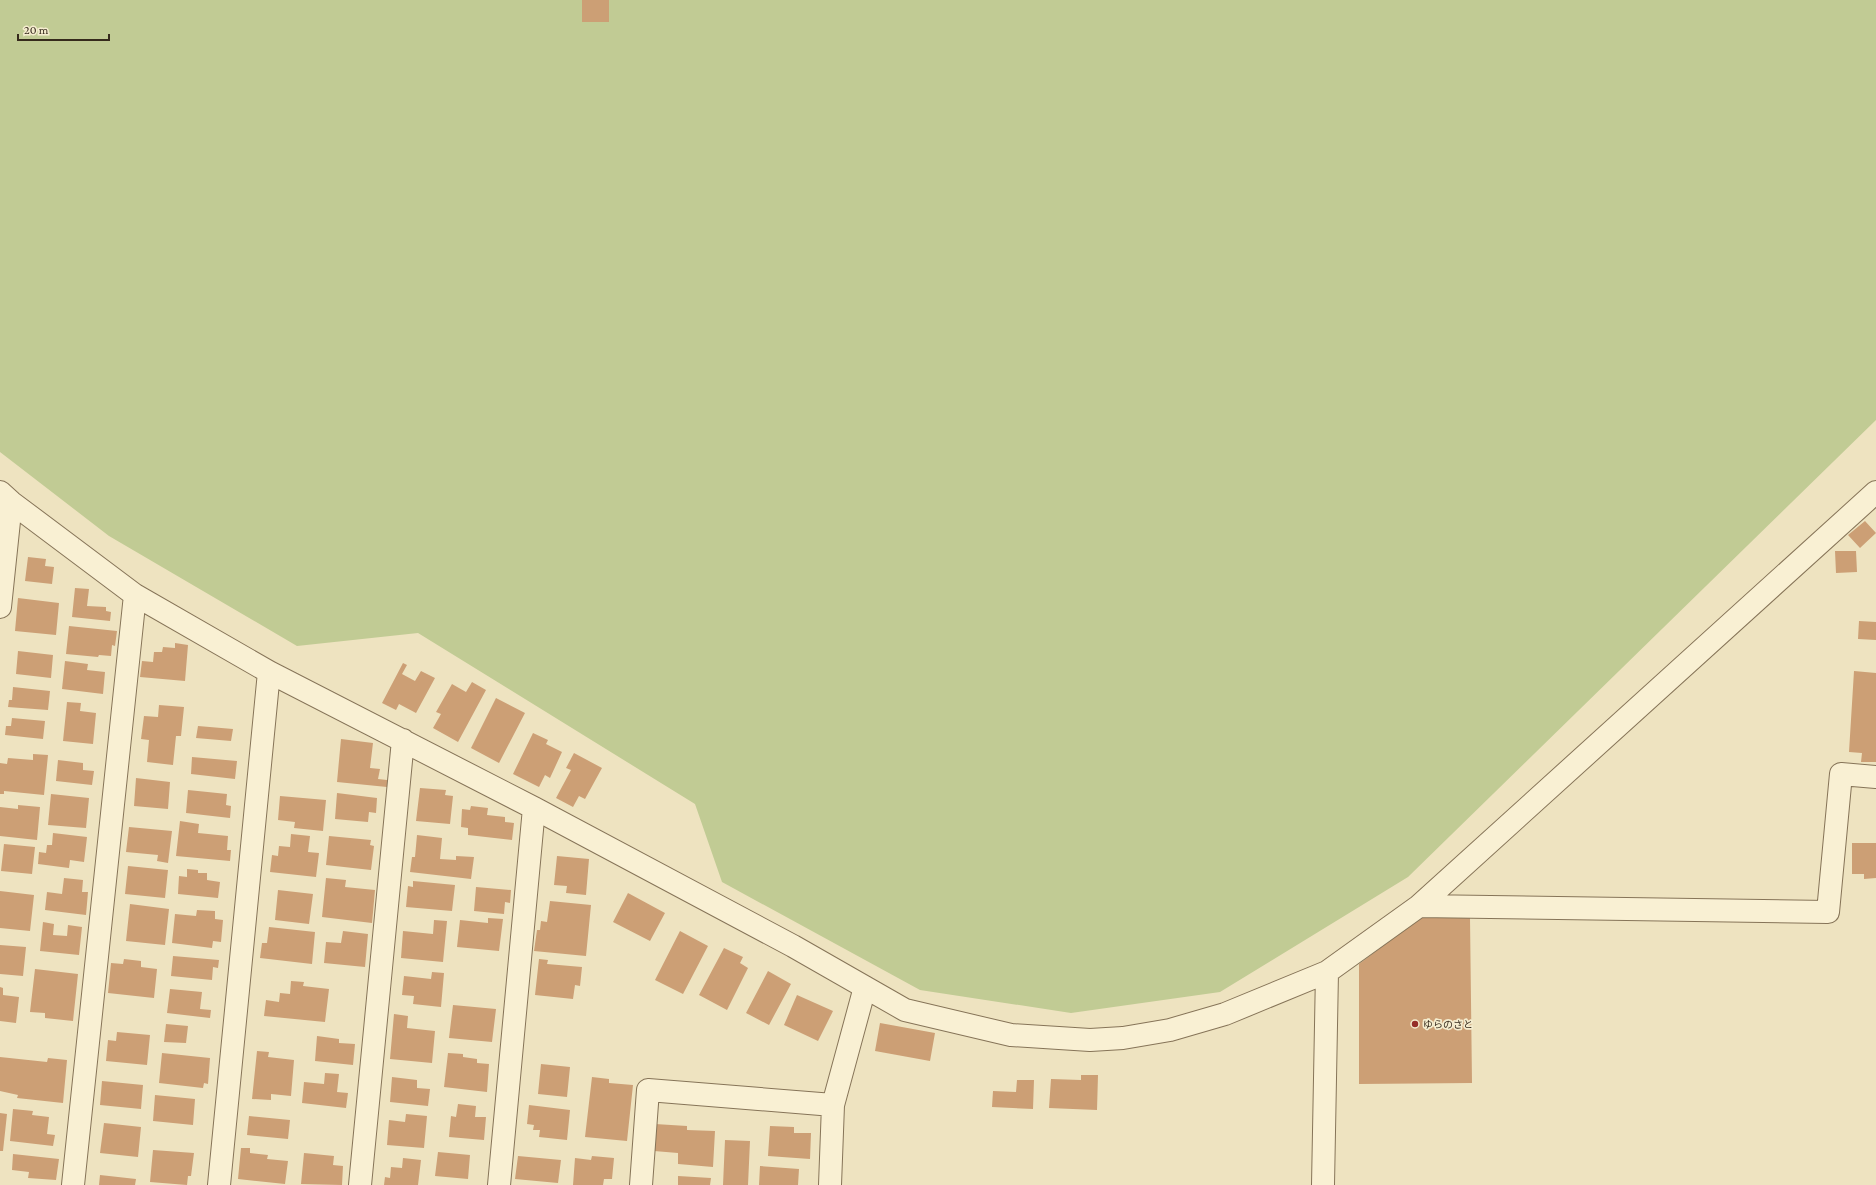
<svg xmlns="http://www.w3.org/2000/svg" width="1876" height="1185" viewBox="0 0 1876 1185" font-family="'Crimson Pro','Noto Sans JP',serif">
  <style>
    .green { fill: #c1cb94 }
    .building { fill: #cc9f75 }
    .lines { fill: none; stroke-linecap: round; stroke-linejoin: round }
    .minor-casing { stroke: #867458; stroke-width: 24 }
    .minor { stroke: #f9f0d3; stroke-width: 22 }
    .poi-dot { fill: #952e28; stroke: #f5edcf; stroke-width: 1.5 }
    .labels { text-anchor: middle; stroke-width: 3.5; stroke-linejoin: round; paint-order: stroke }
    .poi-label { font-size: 10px; fill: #362a1c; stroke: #f5edcf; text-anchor: start }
  </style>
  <rect width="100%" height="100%" fill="#eee3c0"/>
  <path class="green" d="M 0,0 L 1876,0 L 1876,420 L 1408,877 L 1220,992 L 1071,1013 L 920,990 L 722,882 L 695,804 L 418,633 L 297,646 L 109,536 L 0,452 Z"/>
  <path class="building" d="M 582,0 L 609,0 L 609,22 L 582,22 Z
    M 1865,521 L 1876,533 L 1860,548 L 1848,535 Z
    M 1835,551 L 1856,551 L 1857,572 L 1836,573 Z
    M 28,557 L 46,559 L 45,566 L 54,567 L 52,584 L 25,581 Z
    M 75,588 L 89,589 L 87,606 L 106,607 L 106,611 L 111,612 L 110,621 L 72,617 Z
    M 18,598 L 59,603 L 56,635 L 15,631 Z
    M 1859,621 L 1876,622 L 1876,640 L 1858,639 Z
    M 69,626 L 117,631 L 115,646 L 112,645 L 111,656 L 99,655 L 98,657 L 66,654 Z
    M 175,643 L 188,645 L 185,681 L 140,677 L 142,661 L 153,662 L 154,652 L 162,652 L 163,647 L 175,648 Z
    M 18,651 L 53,655 L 51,678 L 16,674 Z
    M 65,661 L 88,664 L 87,670 L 105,672 L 103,694 L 62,689 Z
    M 403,663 L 407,665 L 402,674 L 415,681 L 421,671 L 435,678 L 416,713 L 399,704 L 396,710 L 382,703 Z
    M 1854,671 L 1876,673 L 1876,762 L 1861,762 L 1862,753 L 1849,752 Z
    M 472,682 L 486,690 L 458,742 L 433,728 L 441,714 L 436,712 L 452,684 L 466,692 Z
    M 13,687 L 50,691 L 48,710 L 8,707 L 9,700 L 12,700 Z
    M 496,698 L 525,713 L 499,763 L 471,748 Z
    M 67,702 L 81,703 L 80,711 L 96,713 L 93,744 L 63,741 Z
    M 159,705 L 184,707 L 181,736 L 176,736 L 173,765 L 147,762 L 149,740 L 141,739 L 144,716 L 158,717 Z
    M 12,718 L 45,721 L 43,739 L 5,735 L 6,726 L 11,726 Z
    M 198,726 L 233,729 L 231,741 L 196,738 Z
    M 533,733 L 548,740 L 546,744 L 562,752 L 550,778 L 545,775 L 539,787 L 513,774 Z
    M 341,739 L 373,743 L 370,768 L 380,769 L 378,779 L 387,780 L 387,787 L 337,782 Z
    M 574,753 L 602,768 L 585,799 L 579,796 L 573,807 L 556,798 L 571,770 L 566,768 Z
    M 33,754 L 48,755 L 44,795 L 4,791 L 4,794 L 0,794 L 0,763 L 7,764 L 8,758 L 33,760 Z
    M 192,757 L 237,761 L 235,779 L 191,774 Z
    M 58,760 L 83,763 L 83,770 L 94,771 L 92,785 L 56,781 Z
    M 136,778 L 170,782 L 168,809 L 134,806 Z
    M 420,788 L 446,790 L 445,795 L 453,796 L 450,824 L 416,821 Z
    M 188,790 L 227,794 L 226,805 L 231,806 L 230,818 L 186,813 Z
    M 337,793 L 377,798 L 376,813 L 369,812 L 368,822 L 335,819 Z
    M 51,794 L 89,798 L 86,828 L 48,825 Z
    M 280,796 L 326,800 L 323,831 L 294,828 L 295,822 L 278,820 Z
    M 18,805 L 40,807 L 37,840 L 0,836 L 0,807 L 18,809 Z
    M 471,806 L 488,808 L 487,815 L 505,817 L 505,822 L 514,823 L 512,840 L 468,835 L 468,828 L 461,827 L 462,809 L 470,810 Z
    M 180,821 L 199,824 L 198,833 L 228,836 L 227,850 L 231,850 L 230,861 L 176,856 Z
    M 129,827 L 172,831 L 168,863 L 157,861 L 158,855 L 126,852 Z
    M 53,833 L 87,837 L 84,862 L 70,860 L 69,868 L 38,864 L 39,852 L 46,853 L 47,845 L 52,845 Z
    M 291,834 L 310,836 L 308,852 L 319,853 L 316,877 L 270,872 L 272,855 L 278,856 L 279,846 L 290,847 Z
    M 417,835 L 442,838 L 440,859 L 456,860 L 456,856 L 474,857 L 471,879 L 410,872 L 412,857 L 415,857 Z
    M 329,836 L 371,840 L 370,845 L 374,846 L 371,870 L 326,865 Z
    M 1852,843 L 1876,843 L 1876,878 L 1864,879 L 1864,874 L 1852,874 Z
    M 4,844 L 35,847 L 32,874 L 1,871 Z
    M 557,856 L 589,859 L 586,895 L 566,893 L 567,886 L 554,885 Z
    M 128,866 L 168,870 L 165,898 L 125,894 Z
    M 187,869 L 198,870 L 198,873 L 207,873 L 207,880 L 220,882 L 218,898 L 178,894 L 179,876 L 187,877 Z
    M 64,878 L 83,880 L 82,892 L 88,892 L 86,915 L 45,910 L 47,892 L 62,894 Z
    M 326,878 L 346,880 L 345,887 L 375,890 L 372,923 L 322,917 Z
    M 413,881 L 455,885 L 452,911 L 406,907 L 408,886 L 413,887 Z
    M 476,887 L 511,890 L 510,903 L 505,902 L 504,914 L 474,911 Z
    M 278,890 L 313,894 L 309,924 L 275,920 Z
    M 0,891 L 34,895 L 30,931 L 0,928 Z
    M 628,893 L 665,913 L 650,941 L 613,922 Z
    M 550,901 L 591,905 L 586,956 L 534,951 L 537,930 L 540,930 L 541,921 L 547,922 Z
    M 130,904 L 169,909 L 165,945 L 126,941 Z
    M 197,910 L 215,911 L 215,919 L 223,920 L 221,942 L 213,941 L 212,948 L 172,943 L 175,914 L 196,916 Z
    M 1421,917 L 1470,918 L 1472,1083 L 1359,1084 L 1359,964 Z
    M 488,918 L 503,919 L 499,951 L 457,947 L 460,920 L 488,923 Z
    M 434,920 L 447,921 L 443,962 L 401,958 L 403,931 L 433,934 Z
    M 43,922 L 54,924 L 53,935 L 67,936 L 68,925 L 82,927 L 79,955 L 40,951 Z
    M 269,927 L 315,932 L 312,964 L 260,958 L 262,943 L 267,943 Z
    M 343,931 L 368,934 L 365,967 L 324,963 L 326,942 L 341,943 Z
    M 680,931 L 708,946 L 683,994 L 655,980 Z
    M 0,945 L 26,947 L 23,976 L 0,974 Z
    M 724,948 L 743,957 L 740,963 L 748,968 L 727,1010 L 699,995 Z
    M 173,956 L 219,960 L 218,968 L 213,967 L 212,980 L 171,976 Z
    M 124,959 L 141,961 L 141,967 L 157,969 L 154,998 L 108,993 L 111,963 L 123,964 Z
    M 539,959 L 548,960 L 547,964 L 582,967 L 580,986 L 575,985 L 573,999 L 535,995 Z
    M 35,969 L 78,974 L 73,1021 L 45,1018 L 45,1013 L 30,1012 Z
    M 768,971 L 791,984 L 769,1025 L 746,1013 Z
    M 432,972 L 444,973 L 441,1007 L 413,1004 L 414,996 L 402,995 L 404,976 L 431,979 Z
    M 291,981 L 304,982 L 303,986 L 329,989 L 325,1022 L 264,1016 L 266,1000 L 279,1002 L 280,993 L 290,994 Z
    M 0,987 L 3,988 L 3,995 L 19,997 L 16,1023 L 0,1021 Z
    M 170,989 L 202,992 L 200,1009 L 211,1010 L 210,1018 L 167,1013 Z
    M 797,995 L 833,1011 L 818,1041 L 784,1025 Z
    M 453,1005 L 496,1009 L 492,1042 L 449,1038 Z
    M 394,1014 L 408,1016 L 407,1028 L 435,1031 L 432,1063 L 390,1059 Z
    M 880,1023 L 935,1033 L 930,1061 L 875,1051 Z
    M 166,1024 L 188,1026 L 186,1043 L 164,1042 Z
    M 117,1032 L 150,1035 L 147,1065 L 106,1061 L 108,1040 L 116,1041 Z
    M 317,1036 L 339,1039 L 339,1043 L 355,1044 L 353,1065 L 315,1061 Z
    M 257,1051 L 269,1052 L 268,1057 L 294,1060 L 291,1096 L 271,1094 L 271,1100 L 252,1099 Z
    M 162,1053 L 210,1058 L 208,1084 L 204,1083 L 203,1088 L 159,1083 Z
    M 448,1053 L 463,1054 L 463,1057 L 477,1059 L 477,1063 L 489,1064 L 487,1092 L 444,1087 Z
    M 0,1057 L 47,1062 L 48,1058 L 67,1060 L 63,1103 L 17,1098 L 18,1095 L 0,1091 Z
    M 541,1064 L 570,1067 L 567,1097 L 538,1094 Z
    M 325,1073 L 339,1074 L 337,1092 L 348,1093 L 346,1108 L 302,1103 L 304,1082 L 324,1084 Z
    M 1081,1075 L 1098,1075 L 1097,1110 L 1049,1108 L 1051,1079 L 1081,1080 Z
    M 392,1077 L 417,1080 L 417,1088 L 430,1089 L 428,1106 L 390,1102 Z
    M 592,1077 L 609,1079 L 609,1083 L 633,1085 L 627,1141 L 585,1137 Z
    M 1017,1080 L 1034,1080 L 1033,1109 L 992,1107 L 993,1091 L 1016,1092 Z
    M 102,1081 L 143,1085 L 141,1109 L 100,1105 Z
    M 155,1095 L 195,1099 L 193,1125 L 153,1121 Z
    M 458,1104 L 476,1106 L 475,1117 L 486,1117 L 484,1140 L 449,1137 L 451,1116 L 456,1117 Z
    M 529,1105 L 570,1110 L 567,1140 L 539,1137 L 540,1130 L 533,1130 L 534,1125 L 527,1124 Z
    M 13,1109 L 33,1111 L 32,1115 L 49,1117 L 47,1134 L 55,1135 L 53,1146 L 10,1141 Z
    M 0,1113 L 7,1114 L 3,1151 L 0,1151 Z
    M 406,1114 L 427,1116 L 424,1148 L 387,1145 L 389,1120 L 405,1122 Z
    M 249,1116 L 290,1120 L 288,1139 L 247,1135 Z
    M 104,1123 L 141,1127 L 138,1157 L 100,1153 Z
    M 655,1124 L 687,1126 L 687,1130 L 715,1131 L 713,1167 L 678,1164 L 678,1153 L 654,1151 Z
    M 770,1126 L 794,1127 L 794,1133 L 811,1133 L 810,1159 L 768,1156 Z
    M 725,1140 L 750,1141 L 748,1185 L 723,1185 Z
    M 241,1148 L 250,1148 L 250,1153 L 268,1155 L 267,1159 L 288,1161 L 285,1184 L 238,1179 Z
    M 153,1150 L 194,1153 L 191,1176 L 188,1176 L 187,1185 L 150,1182 Z
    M 438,1152 L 470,1155 L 468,1179 L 435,1176 Z
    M 304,1153 L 334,1156 L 333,1165 L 343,1166 L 342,1185 L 301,1184 Z
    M 13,1154 L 59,1159 L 56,1180 L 28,1178 L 29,1172 L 12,1170 Z
    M 518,1156 L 561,1160 L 558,1183 L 515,1179 Z
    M 592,1156 L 614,1158 L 612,1179 L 604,1179 L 603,1185 L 573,1185 L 575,1158 L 591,1160 Z
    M 403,1158 L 421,1160 L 418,1185 L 384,1185 L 385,1177 L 390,1178 L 391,1167 L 402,1168 Z
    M 760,1166 L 799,1169 L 798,1185 L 759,1185 Z
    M 100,1175 L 136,1179 L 135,1185 L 99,1185 Z
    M 678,1176 L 711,1178 L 710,1185 L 678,1185 Z"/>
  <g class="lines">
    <g class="minor-casing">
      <path id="minor" d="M 0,492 L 11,502 L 135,595 L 269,672 L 534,808 L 793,946 L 905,1010 L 1011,1035 L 1090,1040 L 1123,1038 L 1170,1030 L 1225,1014 L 1327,972 L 1419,906 L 1876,492
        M 0,607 L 11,502
        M 1419,906 L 1828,912 L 1841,774 L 1876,777
        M 73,1185 L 135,595
        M 219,1185 L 269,672
        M 360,1185 L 403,740
        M 499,1185 L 534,808
        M 641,1185 L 648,1090 L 833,1105
        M 830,1185 L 833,1105 L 865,987
        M 1323,1185 L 1327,972"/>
    </g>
    <use href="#minor" class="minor"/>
  </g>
  <circle class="poi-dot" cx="1415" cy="1024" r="4"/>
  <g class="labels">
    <g class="poi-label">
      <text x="1423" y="1028">ゆらのさと</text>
    </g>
  </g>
  <path d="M18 34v6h91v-6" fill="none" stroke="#362a1c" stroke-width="2"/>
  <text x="24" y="34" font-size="12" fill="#362a1c" stroke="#f5edcf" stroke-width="3" paint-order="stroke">20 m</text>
</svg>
